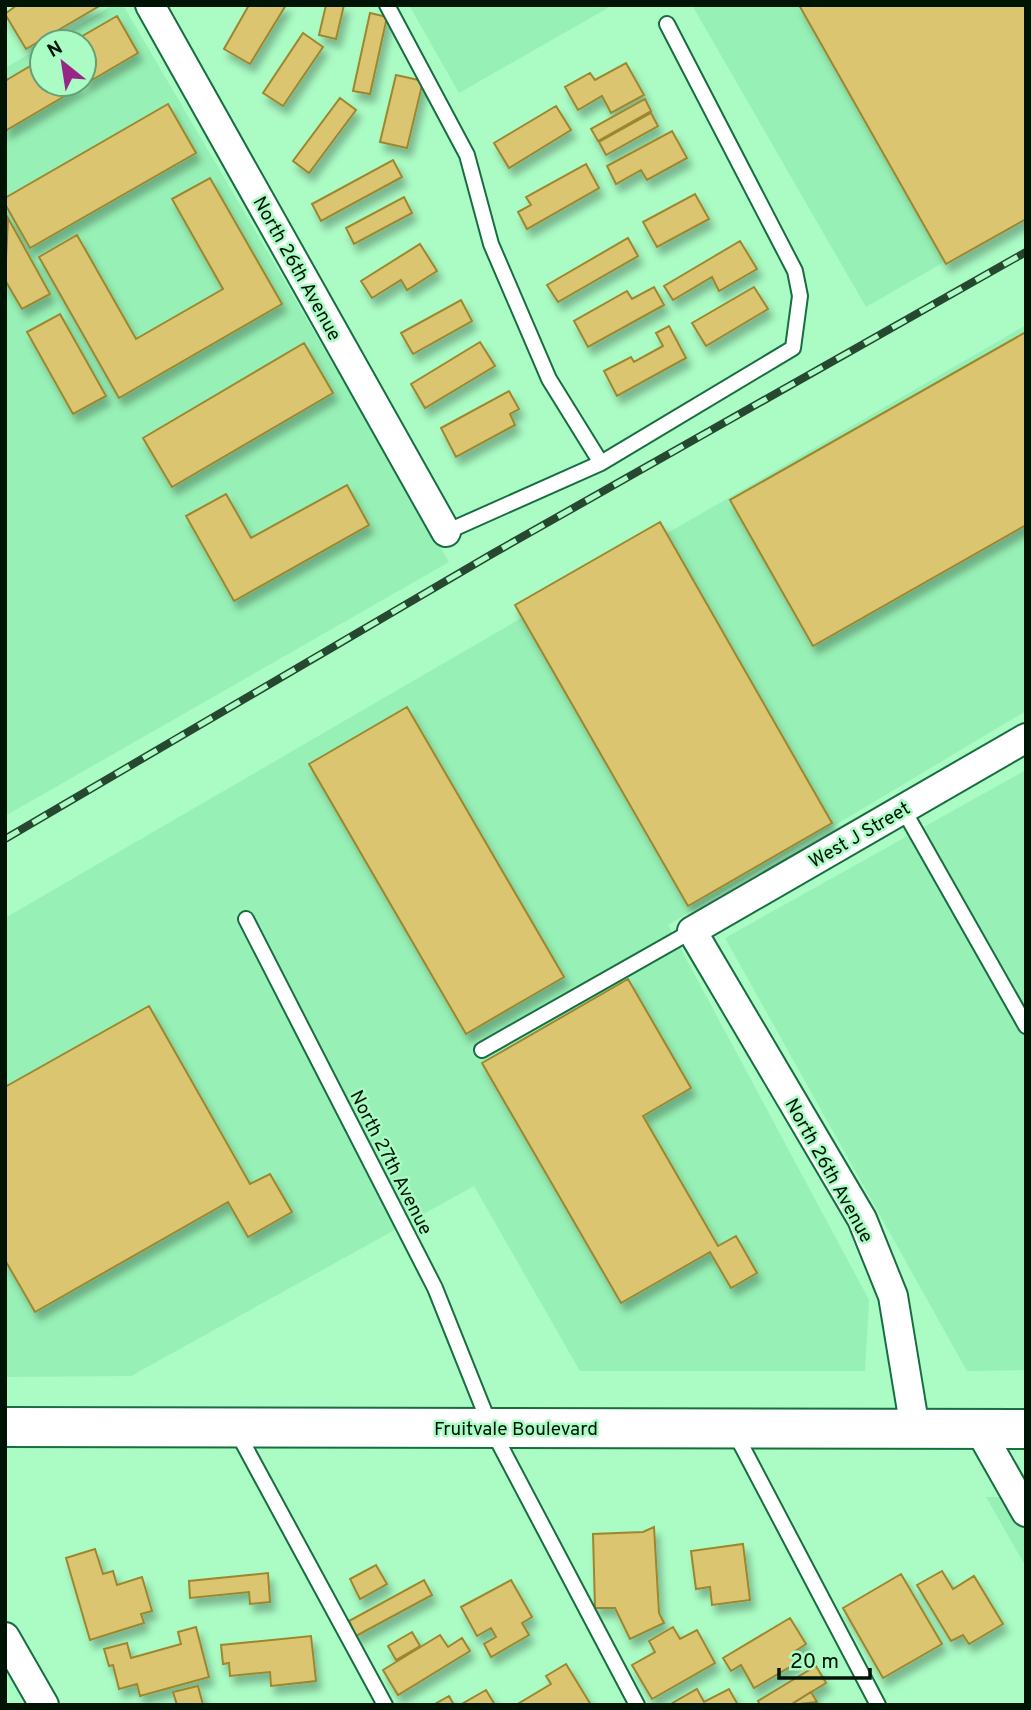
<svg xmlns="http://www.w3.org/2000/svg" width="1031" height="1710" viewBox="0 0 1031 1710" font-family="Overpass,sans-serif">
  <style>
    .built { fill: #97f0b5 }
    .building { fill: #dcc56f; stroke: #9d872f; stroke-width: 2; filter: url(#shadow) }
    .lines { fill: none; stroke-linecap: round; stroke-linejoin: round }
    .service-casing { stroke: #186e40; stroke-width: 18 }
    .minor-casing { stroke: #186e40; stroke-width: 32 }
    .secondary-casing { stroke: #186e40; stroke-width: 42 }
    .service { stroke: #fff; stroke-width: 14 }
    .minor { stroke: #fff; stroke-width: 28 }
    .secondary { stroke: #fff; stroke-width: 38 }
    .rail-casing { stroke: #264730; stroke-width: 8 }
    .rail { stroke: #aafbc4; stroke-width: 5; stroke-dasharray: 16; stroke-linecap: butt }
    .labels { text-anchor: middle; stroke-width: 5; stroke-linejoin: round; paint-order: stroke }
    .street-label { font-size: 19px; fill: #001406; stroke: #aafbc4 }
  </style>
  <defs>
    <filter id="shadow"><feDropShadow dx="4.5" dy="8" stdDeviation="3.5" flood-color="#0004"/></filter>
  </defs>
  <rect width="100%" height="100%" fill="#aafbc4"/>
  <path class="built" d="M 113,5 L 123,5 L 449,562 L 5,816 L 5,68 L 42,47 L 42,84 L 84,84 L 84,42 L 50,42 Z
    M 409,5 L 613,5 L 459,93 Z
    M 692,5 L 1026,5 L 1026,215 L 866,307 Z
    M 1026,325 L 1026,711 L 668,925 L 869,1300 L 865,1371 L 580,1371 L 474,1186 L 131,1376 L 5,1377 L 5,918 Z
    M 1026,770 L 1026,1370 L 967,1371 L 725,938 Z
    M 986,1497 L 1026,1497 L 1026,1567 Z"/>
  <path class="building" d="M 17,5 L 101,5 L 26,49 L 5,14 Z
    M 249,5 L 286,5 L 250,64 L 224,49 Z
    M 326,5 L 344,5 L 336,39 L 319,35 Z
    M 799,5 L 1026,5 L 1026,219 L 946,264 Z
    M 370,13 L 387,17 L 370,94 L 353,91 Z
    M 117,16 L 138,53 L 5,131 L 5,81 L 42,59 L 42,84 L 84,84 L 84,42 L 72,42 Z
    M 303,33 L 323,47 L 283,106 L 263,93 Z
    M 626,63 L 644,95 L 611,113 L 602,96 L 578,110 L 565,87 L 590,73 L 595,80 Z
    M 396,75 L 423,81 L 407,148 L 380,142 Z
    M 340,98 L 356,110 L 309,173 L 293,161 Z
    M 645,99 L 651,111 L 598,141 L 591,129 Z
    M 168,104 L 196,153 L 30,248 L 5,204 L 5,198 Z
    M 556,106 L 571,130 L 509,168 L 494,143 Z
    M 651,113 L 658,126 L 606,155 L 599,142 Z
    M 672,131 L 687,158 L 647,180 L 641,170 L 616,184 L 607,166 Z
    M 393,160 L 402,177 L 321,221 L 312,204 Z
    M 586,164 L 599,188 L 527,229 L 518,212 L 531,205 L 526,197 Z
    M 210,178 L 282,304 L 119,398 L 39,257 L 77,235 L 136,339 L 223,289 L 172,199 Z
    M 695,194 L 709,219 L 657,247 L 643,222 Z
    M 404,197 L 412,213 L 354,244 L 346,228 Z
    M 8,218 L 50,294 L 22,309 L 5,280 Z
    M 628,238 L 638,256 L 558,302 L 547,285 Z
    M 740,241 L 757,269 L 719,291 L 712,277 L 673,300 L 664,286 Z
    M 420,244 L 437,271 L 407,290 L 401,280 L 372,298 L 361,281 Z
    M 654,287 L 664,305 L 588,347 L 574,321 L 627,291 L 632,299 Z
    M 754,287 L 768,309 L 706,346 L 692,323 Z
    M 461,300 L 472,321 L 413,354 L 401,333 Z
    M 60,314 L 106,396 L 73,414 L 27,332 Z
    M 669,326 L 686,358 L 617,396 L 604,371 L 631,357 L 634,362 L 663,346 L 656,333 Z
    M 1026,332 L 1026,525 L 813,646 L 730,500 Z
    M 480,342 L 495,366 L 425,408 L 411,384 Z
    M 304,343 L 333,393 L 172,487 L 143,438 Z
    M 509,391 L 519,409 L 510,414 L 515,425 L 456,457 L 441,428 Z
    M 347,485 L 369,525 L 234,601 L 186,516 L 226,494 L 251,538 Z
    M 660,522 L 832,823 L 688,906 L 515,605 Z
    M 407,707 L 564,977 L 466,1034 L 309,764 Z
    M 628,979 L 691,1088 L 643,1116 L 718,1246 L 736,1236 L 757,1273 L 731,1288 L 710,1252 L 621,1303 L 482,1063 Z
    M 149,1006 L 250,1184 L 270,1174 L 292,1212 L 248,1237 L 228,1202 L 35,1312 L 5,1260 L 5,1087 Z
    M 654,1527 L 659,1613 L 664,1623 L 630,1639 L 615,1608 L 595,1608 L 593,1534 L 643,1532 Z
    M 743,1544 L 750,1600 L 712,1605 L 710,1587 L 696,1589 L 691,1551 Z
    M 95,1549 L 103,1574 L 113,1571 L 117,1585 L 142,1577 L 152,1611 L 141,1614 L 144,1623 L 90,1640 L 66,1558 Z
    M 376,1565 L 387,1584 L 360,1599 L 350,1579 Z
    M 942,1571 L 953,1589 L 974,1576 L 1003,1624 L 969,1644 L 963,1635 L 951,1641 L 917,1585 Z
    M 268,1573 L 270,1602 L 250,1604 L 249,1592 L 190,1598 L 189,1581 Z
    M 901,1574 L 942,1644 L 883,1678 L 843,1608 Z
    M 424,1580 L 432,1595 L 356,1636 L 349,1621 Z
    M 511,1580 L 532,1617 L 522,1623 L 529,1635 L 491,1657 L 484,1644 L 496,1637 L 491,1628 L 477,1636 L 461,1607 Z
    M 790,1618 L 806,1644 L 794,1652 L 800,1661 L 754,1688 L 741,1665 L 731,1671 L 723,1658 Z
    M 196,1627 L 209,1677 L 140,1696 L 137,1684 L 119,1689 L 113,1665 L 109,1666 L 104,1649 L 127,1643 L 131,1658 L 181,1644 L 178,1632 Z
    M 673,1627 L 680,1639 L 697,1630 L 715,1663 L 652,1699 L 632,1665 L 655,1652 L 649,1641 Z
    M 412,1632 L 420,1646 L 396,1660 L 388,1646 Z
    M 440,1635 L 448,1647 L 462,1638 L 470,1651 L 398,1695 L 383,1670 Z
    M 311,1636 L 316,1681 L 271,1686 L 270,1672 L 230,1676 L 229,1663 L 223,1664 L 221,1645 Z
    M 566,1664 L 591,1705 L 516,1705 L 551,1684 L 546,1676 Z
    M 816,1666 L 826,1683 L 790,1705 L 760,1705 L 758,1701 Z
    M 198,1686 L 203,1705 L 177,1705 L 173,1692 Z
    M 697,1689 L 704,1702 L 729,1689 L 738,1705 L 669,1705 Z
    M 486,1690 L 495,1705 L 460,1705 Z
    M 811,1692 L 817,1702 L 790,1705 Z
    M 449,1696 L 454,1705 L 433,1705 Z"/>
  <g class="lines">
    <g class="service-casing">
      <path id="service" d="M 387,5 L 467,155 L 491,244 L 549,379 L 601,463
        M 446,532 L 601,463 L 793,348 L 800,296 L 795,271 L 667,24
        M 903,809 L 1026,1026
        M 246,919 L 435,1288 L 491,1428 L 637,1705
        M 482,1050 L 692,931
        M 237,1432 L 385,1705
        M 735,1433 L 878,1705"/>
    </g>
    <g class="minor-casing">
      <path id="minor" d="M 150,5 L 446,532
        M 915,1429 L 893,1296 L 862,1219 L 692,931 L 1026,738
        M 979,1429 L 1026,1512
        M 5,1637 L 44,1705"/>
    </g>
    <g class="secondary-casing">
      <path id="secondary" d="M 5,1427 L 1026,1429"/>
    </g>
    <use href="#service" class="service"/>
    <use href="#minor" class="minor"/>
    <use href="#secondary" class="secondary"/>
    <g class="rail-casing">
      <path id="rail" d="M 5,839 L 492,554 L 1026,252"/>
    </g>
    <use href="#rail" class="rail"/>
  </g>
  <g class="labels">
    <g class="street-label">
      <text transform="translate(298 268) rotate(61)" y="7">North 26th Avenue</text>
      <text transform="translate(859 834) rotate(-30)" y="7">West J Street</text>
      <text transform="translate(392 1162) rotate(63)" y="7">North 27th Avenue</text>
      <text transform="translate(830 1170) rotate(61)" y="7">North 26th Avenue</text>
      <text x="516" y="1435">Fruitvale Boulevard</text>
    </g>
  </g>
  <rect width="1031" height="1710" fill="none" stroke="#001406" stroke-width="14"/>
  <g transform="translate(63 63) rotate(330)"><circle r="33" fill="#aafbc4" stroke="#669f78" stroke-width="2"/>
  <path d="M0-5L12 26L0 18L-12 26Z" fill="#962787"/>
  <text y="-10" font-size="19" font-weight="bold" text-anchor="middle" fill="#001406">N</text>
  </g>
  <path d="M779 1668v10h91v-10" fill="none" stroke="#001406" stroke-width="3.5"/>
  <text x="790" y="1668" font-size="21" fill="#001406" stroke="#aafbc4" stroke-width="5" paint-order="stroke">20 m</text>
</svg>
